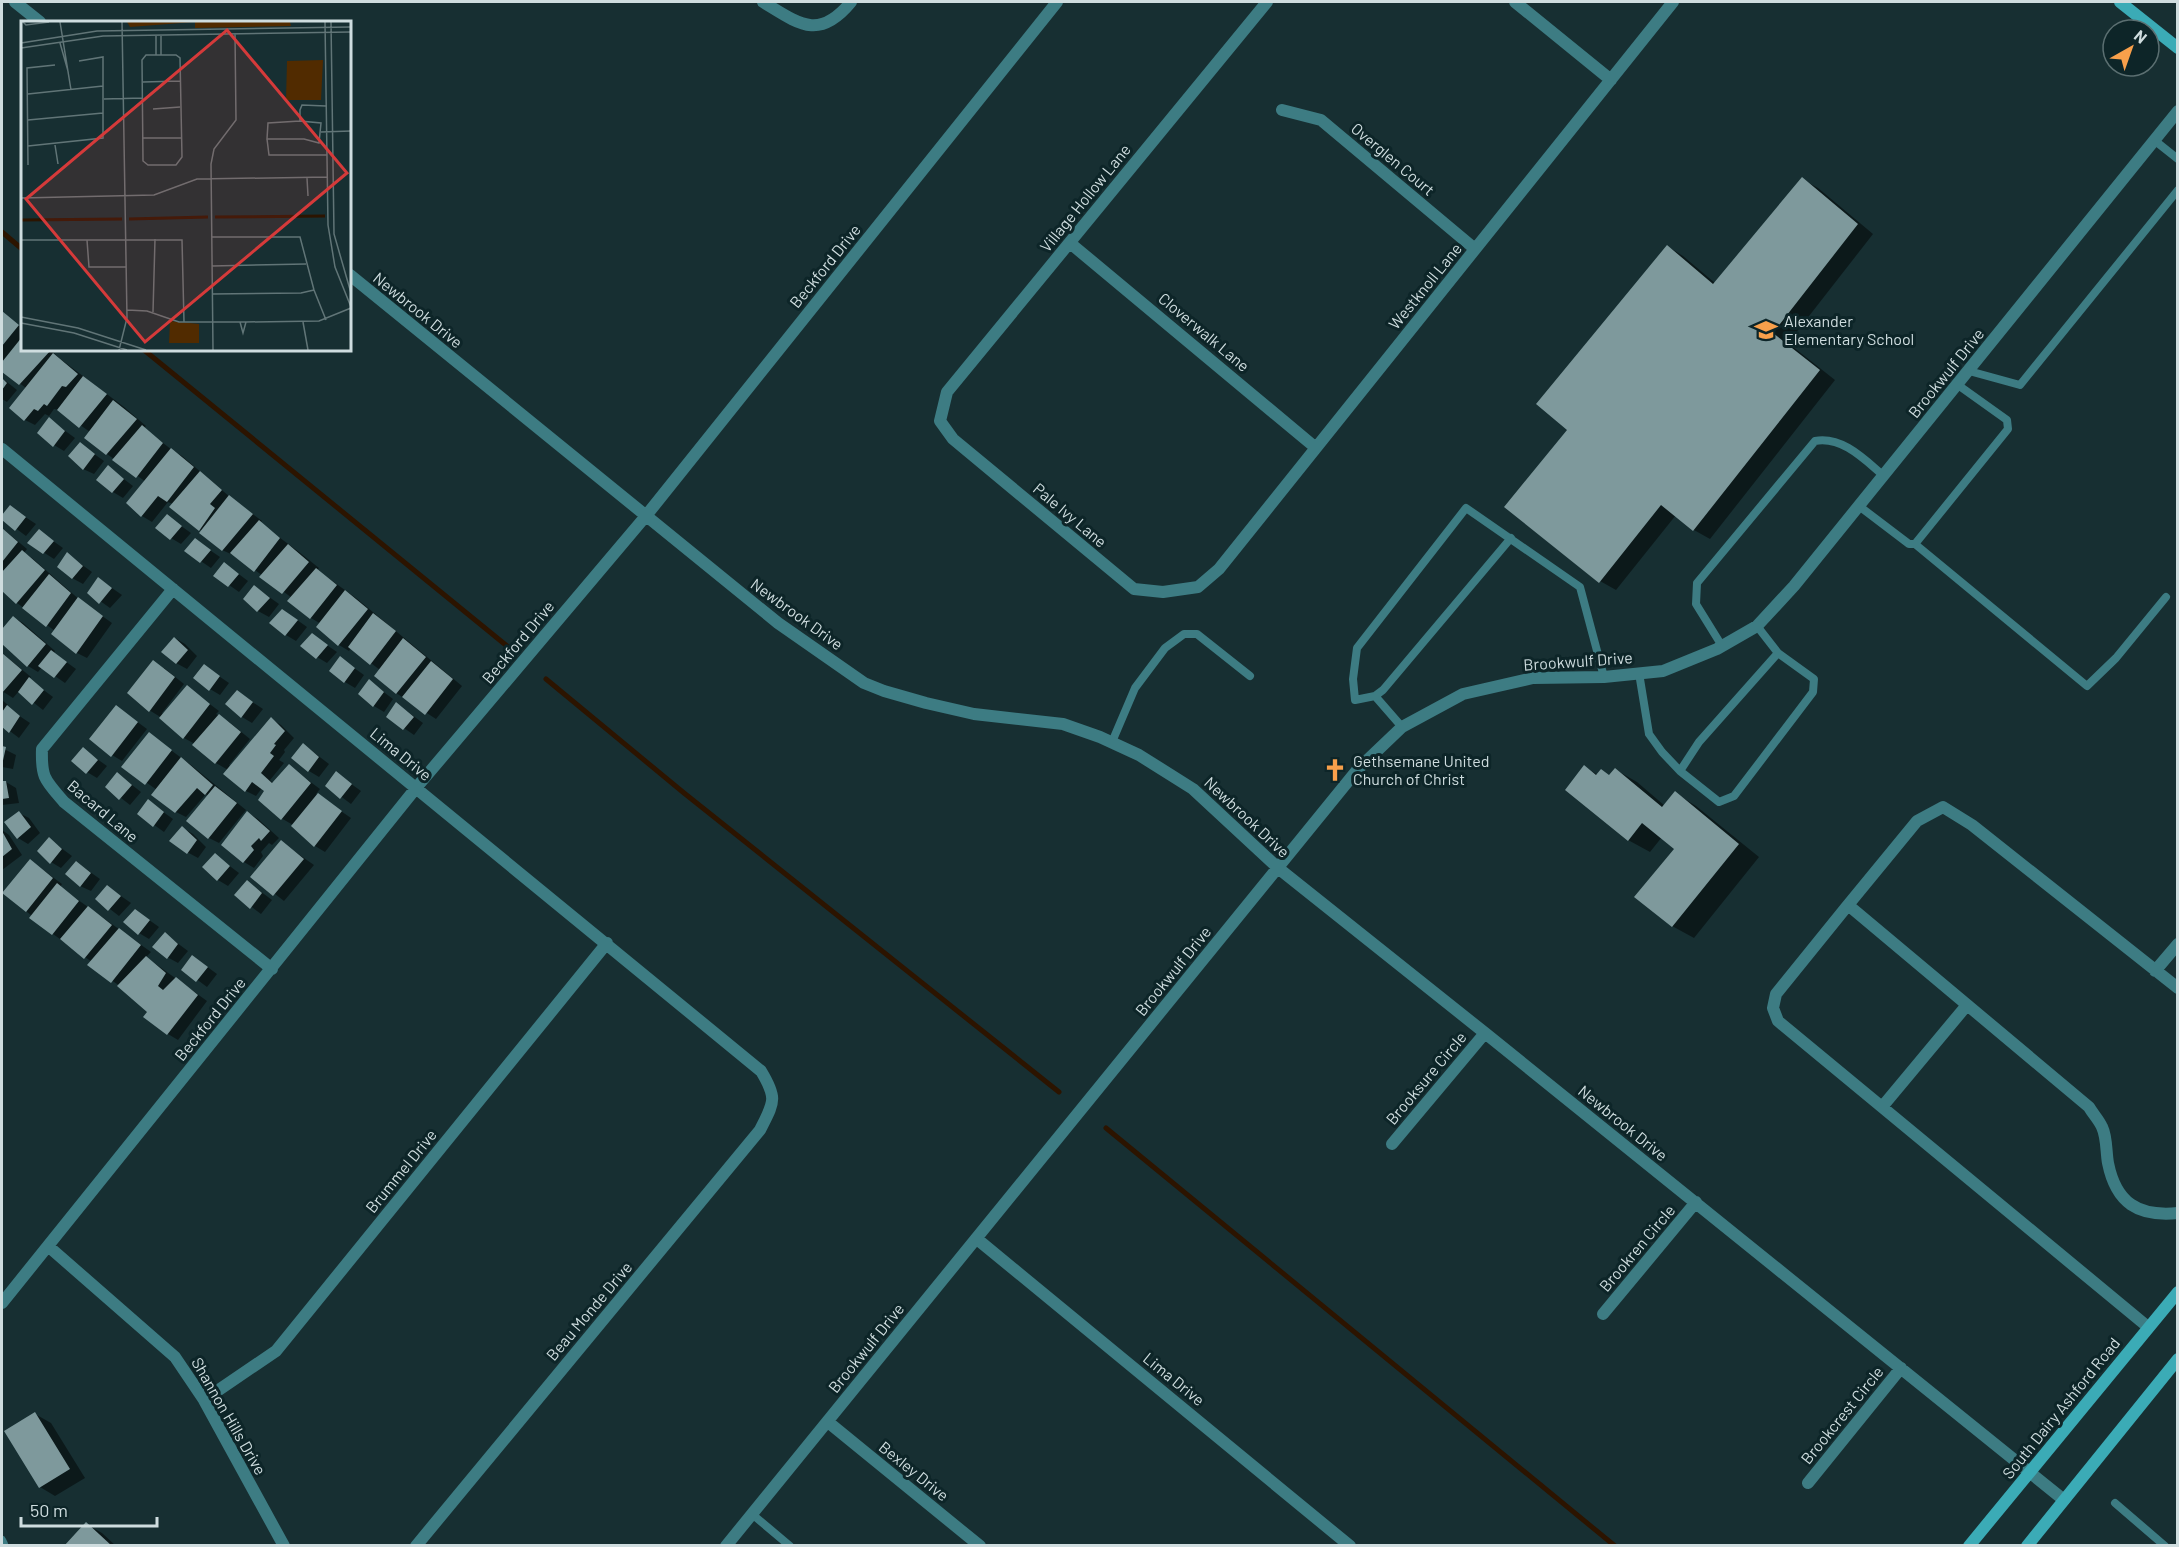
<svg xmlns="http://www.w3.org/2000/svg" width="2179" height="1547" viewBox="0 0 2179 1547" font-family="Barlow,sans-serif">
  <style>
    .shadow { fill: #0007 }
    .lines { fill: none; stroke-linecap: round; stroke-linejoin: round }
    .stream { stroke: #2c1400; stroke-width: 5 }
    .building { fill: #7e999c }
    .lane { stroke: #3d7c83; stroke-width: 8 }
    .street { stroke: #3d7c83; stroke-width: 12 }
    .secondary { stroke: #3babb6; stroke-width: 12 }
    .labels { text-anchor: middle; stroke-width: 6; stroke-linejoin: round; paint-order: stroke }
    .street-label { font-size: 16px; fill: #cfdddf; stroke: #0d2528 }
    .poi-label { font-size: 16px; fill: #cfdddf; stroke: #0d2528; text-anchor: start }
    .inset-river { fill: none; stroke: #2c1400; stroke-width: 3 }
    .inset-road { fill: none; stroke: #617577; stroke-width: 1.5 }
    .view { fill: #d53a3a; fill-opacity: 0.15; stroke: #d53a3a; stroke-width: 3 }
    .inset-edge { fill: none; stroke: #cfdddf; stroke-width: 3 }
  </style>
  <rect width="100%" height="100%" fill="#172f32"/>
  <path class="shadow" d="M 1802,179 L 1818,188 L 1873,234 L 1788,343 L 1835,380 L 1710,539 L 1694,530 L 1676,515 L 1616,590 L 1600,581 L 1569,430 L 1667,246 L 1683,256 L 1715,283 Z
    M 2,312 L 22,328 L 22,350 L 51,350 L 59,358 L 124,407 L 146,426 L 144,428 L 172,450 L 182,456 L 230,497 L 262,521 L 260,523 L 299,552 L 319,568 L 317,570 L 356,598 L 462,686 L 436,719 L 396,693 L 380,670 L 351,648 L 349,651 L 339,645 L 318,627 L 321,624 L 311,618 L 292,598 L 234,554 L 233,555 L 222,550 L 173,504 L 168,502 L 152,522 L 142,516 L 128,503 L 146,482 L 107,454 L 90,432 L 59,410 L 54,409 L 49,416 L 45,414 L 35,425 L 25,420 L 26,388 L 2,370 Z
    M 2,378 L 17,390 L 7,402 L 2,399 Z
    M 49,419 L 75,438 L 64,451 L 54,445 Z
    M 80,444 L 104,461 L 94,474 L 83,469 Z
    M 108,467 L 133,486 L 123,498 L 113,492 Z
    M 10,507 L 36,524 L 26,536 L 2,518 Z
    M 167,516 L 191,533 L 181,544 L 171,538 Z
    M 2,528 L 27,549 L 24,553 L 32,558 L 81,601 L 112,623 L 87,658 L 77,653 L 55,631 L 17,603 L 2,589 Z
    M 39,531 L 63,548 L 54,559 L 29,543 Z
    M 195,540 L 220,557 L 211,568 L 186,551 Z
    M 67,554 L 92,572 L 83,584 L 72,578 Z
    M 224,563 L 248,581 L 239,592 L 215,575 Z
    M 99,579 L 122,595 L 110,608 L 89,593 Z
    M 255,587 L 279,604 L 269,617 L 258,611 L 245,599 Z
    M 13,617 L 23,623 L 55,651 L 54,653 L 76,669 L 65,683 L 42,667 L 38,672 L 28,666 L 2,642 L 2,631 Z
    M 293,617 L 307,627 L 296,641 L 286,635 Z
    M 312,635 L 337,652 L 327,663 L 317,657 Z
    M 175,638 L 185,644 L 197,656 L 187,669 L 176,663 Z
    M 2,653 L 31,677 L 29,679 L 53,697 L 43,710 L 19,691 L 13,698 L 2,691 Z
    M 340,658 L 364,675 L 355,688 L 345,682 Z
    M 204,666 L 229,683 L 220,695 L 210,689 Z
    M 164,668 L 184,684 L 162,713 L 164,715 L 187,687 L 219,711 L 216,714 L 229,722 L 250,739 L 229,765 L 231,767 L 271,719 L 281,725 L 294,738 L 284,750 L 285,752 L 279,760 L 284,763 L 270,780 L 273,783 L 289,766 L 320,789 L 316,794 L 351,818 L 325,852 L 315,846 L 293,825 L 281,818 L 266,791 L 262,788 L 256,796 L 246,791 L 228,770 L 216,763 L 194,745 L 195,744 L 184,738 L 162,718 L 149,710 Z
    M 369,681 L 393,699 L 384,712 L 374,706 Z
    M 237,692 L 263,709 L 252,723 L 242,717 Z
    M 2,700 L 8,705 L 6,707 L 30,723 L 19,738 L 2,725 Z
    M 397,704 L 423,723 L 414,735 L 388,717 Z
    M 117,707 L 147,729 L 122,761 L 112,755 Z
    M 149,734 L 191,765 L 246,810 L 219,843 L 209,838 L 209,796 L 206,794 L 186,817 L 176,812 L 157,790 L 123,766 Z
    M 304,745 L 329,764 L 319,777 L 309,771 Z
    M 2,748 L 16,755 L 13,769 L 2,767 Z
    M 83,749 L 107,766 L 97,778 L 87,772 Z
    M 1585,767 L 1598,775 L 1611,776 L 1616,770 L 1637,782 L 1665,806 L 1675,793 L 1696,806 L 1759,857 L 1694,938 L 1672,926 L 1676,848 L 1662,837 L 1650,852 L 1628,840 Z
    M 336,773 L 361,791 L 351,804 L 327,786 Z
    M 118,774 L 141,792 L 130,805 L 107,787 Z
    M 6,782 L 16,788 L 19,803 L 2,805 L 2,783 Z
    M 148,801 L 173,819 L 164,832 L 139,814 Z
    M 19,813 L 29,818 L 40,833 L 28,844 L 18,838 Z
    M 248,813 L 258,819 L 279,838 L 272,845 L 269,843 L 261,852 L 263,856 L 254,868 L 244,862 Z
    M 183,828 L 193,834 L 206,847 L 198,858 L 187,852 Z
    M 2,830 L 9,835 L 22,855 L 2,870 Z
    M 49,839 L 72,856 L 61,868 L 51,862 Z
    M 281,842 L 314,865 L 284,901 L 252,876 Z
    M 215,855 L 239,873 L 228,886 L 218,880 L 204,867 Z
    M 31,861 L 62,884 L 60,887 L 151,952 L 146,957 L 207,1001 L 178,1040 L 168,1034 L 149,1011 L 120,986 L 89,965 L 92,962 L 53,934 L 26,911 Z
    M 76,862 L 100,879 L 91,891 L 80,886 Z
    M 248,882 L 272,900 L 261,914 L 236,895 Z
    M 108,887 L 131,903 L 119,916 L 97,899 Z
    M 145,917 L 159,927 L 149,939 L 139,933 Z
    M 165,934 L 188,951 L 178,963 L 167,957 Z
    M 202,963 L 217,974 L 207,987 L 183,969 Z
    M 35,1414 L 51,1423 L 85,1478 L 55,1496 L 40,1487 Z
    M 86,1524 L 102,1533 L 116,1546 L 66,1546 Z"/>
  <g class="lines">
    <path class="stream" d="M 2,232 L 22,249
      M 144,350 L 507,646
      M 546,679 L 684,793 L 1059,1092
      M 1106,1128 L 1615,1546"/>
  </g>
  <path class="building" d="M 1802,177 L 1858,224 L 1773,333 L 1820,370 L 1693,531 L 1661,505 L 1599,583 L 1504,507 L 1567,430 L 1536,404 L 1667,245 L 1713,284 Z
    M 2,311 L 19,325 L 2,346 Z
    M 22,337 L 22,350 L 51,350 L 19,385 L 2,372 L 2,362 Z
    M 53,353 L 78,374 L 66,387 L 62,386 L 47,406 L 44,404 L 38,411 L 34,409 L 24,421 L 9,408 Z
    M 83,376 L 107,394 L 79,428 L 57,410 Z
    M 2,378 L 7,383 L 2,390 Z
    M 113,400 L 137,419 L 106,455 L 84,438 Z
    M 49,417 L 65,431 L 53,447 L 37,433 Z
    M 142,425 L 163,443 L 136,478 L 112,460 Z
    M 80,442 L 95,454 L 83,470 L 68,456 Z
    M 171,448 L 194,467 L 167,502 L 158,496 L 141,517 L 126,503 Z
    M 108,465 L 124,479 L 112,493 L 96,480 Z
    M 200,471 L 222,490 L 210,504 L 215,508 L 199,531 L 169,507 Z
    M 229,495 L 253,514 L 222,551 L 199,533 Z
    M 10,505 L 26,517 L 15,531 L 2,520 L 2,515 Z
    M 167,514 L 182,526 L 170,540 L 155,528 Z
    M 259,520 L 280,538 L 254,572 L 230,553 Z
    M 2,528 L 18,542 L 2,562 Z
    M 39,529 L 54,541 L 43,554 L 27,543 Z
    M 195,538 L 211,550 L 200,563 L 184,551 Z
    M 288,544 L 309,562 L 282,594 L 259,577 Z
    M 22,550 L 45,570 L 16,604 L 2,591 L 2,572 Z
    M 67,552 L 83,566 L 72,579 L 57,567 Z
    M 224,562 L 239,574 L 228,587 L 213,576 Z
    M 316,568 L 337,585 L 310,619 L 287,601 Z
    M 49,574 L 71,593 L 46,627 L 22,608 Z
    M 98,577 L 112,588 L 99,604 L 87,593 Z
    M 254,585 L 270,598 L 257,612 L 243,599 Z
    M 345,590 L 368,609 L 338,646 L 316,627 Z
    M 78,597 L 103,616 L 76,654 L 51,634 Z
    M 282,609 L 298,620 L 285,636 L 269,623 Z
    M 373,613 L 396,631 L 370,665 L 348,647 Z
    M 13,616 L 46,644 L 27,667 L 2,644 L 2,629 Z
    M 312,633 L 328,645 L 316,659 L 300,646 Z
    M 174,637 L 188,650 L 176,664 L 161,652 Z
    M 403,638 L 426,657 L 396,694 L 374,676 Z
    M 51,650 L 67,662 L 54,678 L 38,666 Z
    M 2,653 L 22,670 L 2,693 Z
    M 340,656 L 355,668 L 344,683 L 329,671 Z
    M 153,660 L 175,677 L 149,712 L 127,693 Z
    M 431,661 L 453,679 L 425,715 L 402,697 Z
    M 204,664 L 220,676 L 209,691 L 193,678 Z
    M 29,677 L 44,690 L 32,705 L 18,692 Z
    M 369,679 L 384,692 L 373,707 L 358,694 Z
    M 187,685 L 210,704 L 183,739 L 159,718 Z
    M 237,690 L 253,702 L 241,718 L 225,704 Z
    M 396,702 L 414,717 L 403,730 L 386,717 Z
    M 7,705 L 20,716 L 9,733 L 2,727 L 2,712 Z
    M 116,705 L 138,722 L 111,757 L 89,739 Z
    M 219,714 L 241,732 L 215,764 L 192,745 Z
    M 271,717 L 285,731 L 274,744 L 276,745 L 270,753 L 274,756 L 261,773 L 272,783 L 289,764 L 311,783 L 281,820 L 258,800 L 264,791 L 252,782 L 245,792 L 223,774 Z
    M 149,732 L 172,750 L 145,785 L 121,767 Z
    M 303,743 L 319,757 L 308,772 L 291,758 Z
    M 2,746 L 6,747 L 2,765 Z
    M 83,747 L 98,760 L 86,774 L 71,761 Z
    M 181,757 L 213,785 L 205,795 L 197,788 L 175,813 L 151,795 Z
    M 1584,765 L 1596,775 L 1601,769 L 1609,775 L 1615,768 L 1662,807 L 1675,791 L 1739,844 L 1672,927 L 1634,897 L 1674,849 L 1642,823 L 1628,841 L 1565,790 Z
    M 336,771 L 352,784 L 340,799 L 325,786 Z
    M 117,772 L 132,785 L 119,800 L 105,787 Z
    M 2,781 L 6,781 L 9,798 L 2,799 Z
    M 215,786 L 237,803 L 208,839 L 186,821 Z
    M 318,793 L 342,811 L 314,847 L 291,826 Z
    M 148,799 L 164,812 L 153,827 L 137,814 Z
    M 19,811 L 31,827 L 17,839 L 4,822 Z
    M 247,811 L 270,831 L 261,841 L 259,838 L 251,846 L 254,850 L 243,863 L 221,845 Z
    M 182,826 L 197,840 L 187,854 L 169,841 Z
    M 2,831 L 12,849 L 2,857 Z
    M 49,837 L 62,849 L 50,864 L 37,851 Z
    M 281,840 L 304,859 L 273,896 L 250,877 Z
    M 215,853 L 230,866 L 217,881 L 202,867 Z
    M 30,859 L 53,878 L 26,912 L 2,893 Z
    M 76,861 L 91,873 L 80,887 L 65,874 Z
    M 247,880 L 262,893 L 250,909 L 234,895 Z
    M 57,883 L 79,901 L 52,935 L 29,918 Z
    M 107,885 L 121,896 L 108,911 L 95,899 Z
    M 88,906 L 112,925 L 84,959 L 60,939 Z
    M 135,909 L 150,920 L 138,935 L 123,922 Z
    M 119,928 L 141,945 L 111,983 L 87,965 Z
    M 165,932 L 178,944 L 167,959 L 152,947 Z
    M 192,955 L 208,967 L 196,982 L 181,970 Z
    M 146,956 L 166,973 L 158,986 L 163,990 L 176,977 L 198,995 L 167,1035 L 143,1017 L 147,1012 L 117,986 Z
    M 35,1412 L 70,1469 L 39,1488 L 4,1431 Z
    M 86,1522 L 112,1546 L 64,1546 Z"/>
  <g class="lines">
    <path class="lane" d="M 2154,140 L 2178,159
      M 1969,371 L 2020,385 L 2178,190
      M 1859,506 L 1909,544 L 1915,544 L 2008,429 L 2007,420 L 1958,385
      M 1511,538 L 1383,690 L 1375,696 L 1355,700 L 1353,679 L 1357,648 L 1466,508 L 1580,587 L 1604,677
      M 1915,544 L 2087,686 L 2116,658 L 2166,597
      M 1757,626 L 1778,653
      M 1722,646 L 1696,604 L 1697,583 L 1815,441 C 1842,436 1864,459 1884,476
      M 1778,653 L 1814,679 L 1813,692 L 1734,796 L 1719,802 L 1680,771 L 1699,742 Z
      M 1639,673 L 1649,734 L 1662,752 L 1680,771
      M 1375,696 L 1402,727
      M 1112,742 L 1135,688 L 1165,648 L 1184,634 L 1197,634 L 1250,676
      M 2115,1503 L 2165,1546
      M 752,1514 L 790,1546
      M 2,1540 L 4,1544 L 2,1546"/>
    <path class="street" d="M 15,2 L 40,22
      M 763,2 C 799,24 819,41 851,2
      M 1267,2 L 947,392 L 940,421 L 953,439 L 1134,589 L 1163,592 L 1198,587 L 1219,569 L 1673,2
      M 1515,2 L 1611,80
      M 1282,110 L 1321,120 L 1475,249
      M 1070,243 L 1316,448
      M 350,275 L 778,623 L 864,683 L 884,691 L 926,703 L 974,714 L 1063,724 L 1100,737 L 1139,755 L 1193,789 L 1278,868 L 1485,1033 L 2064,1500
      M 2,449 L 761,1071 C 778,1099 774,1102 760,1130 L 416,1546
      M 173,589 L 42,749 C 41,778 45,780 64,802 L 272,969
      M 1848,905 L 1776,994 L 1773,1008 L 1778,1021 L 2148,1327
      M 2155,971 L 2178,944
      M 2178,988 L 1972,825 L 1943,807 L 1917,821 L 1848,905 L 2089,1107 C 2093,1114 2099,1120 2102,1127 C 2107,1137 2106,1152 2108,1163 C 2116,1203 2138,1217 2178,1213
      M 1882,1107 L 1967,1005
      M 1392,1144 L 1485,1033
      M 977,1239 L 1350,1546
      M 48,1246 L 175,1357 L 204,1400 L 284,1546
      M 2,1303 L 416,788 L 645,517 L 1057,2
      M 1603,1314 L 1696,1202
      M 204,1400 L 276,1351 L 607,943
      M 828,1422 L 980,1546
      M 1808,1483 L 1901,1368
      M 726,1546 L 1358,769 L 1402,727 L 1463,694 L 1533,678 L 1604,677 L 1663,671 L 1717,649 L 1757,626 L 1794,586 L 2178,111"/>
    <path class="secondary" d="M 2120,2 L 2178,48
      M 1969,1546 L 2178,1292
      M 2027,1546 L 2178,1359"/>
  </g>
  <defs>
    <g id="school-bare" transform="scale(1.8)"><path d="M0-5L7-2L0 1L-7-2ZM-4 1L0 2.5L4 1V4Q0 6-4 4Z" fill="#f8a04b" stroke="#0d2528" stroke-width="2.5" paint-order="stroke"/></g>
    <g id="church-bare" transform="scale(1.8)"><path d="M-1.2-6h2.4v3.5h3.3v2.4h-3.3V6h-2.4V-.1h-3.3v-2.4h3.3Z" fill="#f8a04b" stroke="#0d2528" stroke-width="2.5" paint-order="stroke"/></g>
  </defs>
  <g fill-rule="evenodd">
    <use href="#school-bare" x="1766" y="330"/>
    <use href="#church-bare" x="1335" y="770"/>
  </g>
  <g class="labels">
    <g class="street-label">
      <text transform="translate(1393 159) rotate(40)" y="6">Overglen Court</text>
      <text transform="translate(1085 198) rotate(-51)" y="6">Village Hollow Lane</text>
      <text transform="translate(825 266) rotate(-51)" y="6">Beckford Drive</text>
      <text transform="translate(1425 286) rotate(-51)" y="6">Westknoll Lane</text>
      <text transform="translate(418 310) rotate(39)" y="6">Newbrook Drive</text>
      <text transform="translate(1204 332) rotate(40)" y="6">Cloverwalk Lane</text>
      <text transform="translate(1946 373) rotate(-51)" y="6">Brookwulf Drive</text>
      <text transform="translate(1070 515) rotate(40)" y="6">Pale Ivy Lane</text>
      <text transform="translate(797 614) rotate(36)" y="6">Newbrook Drive</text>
      <text transform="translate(518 642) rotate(-50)" y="6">Beckford Drive</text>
      <text transform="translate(1578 661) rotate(-4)" y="6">Brookwulf Drive</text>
      <text transform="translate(401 754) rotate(39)" y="6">Lima Drive</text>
      <text transform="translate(103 811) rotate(40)" y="6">Bacard Lane</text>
      <text transform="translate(1247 817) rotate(43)" y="6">Newbrook Drive</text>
      <text transform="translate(1173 971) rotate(-51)" y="6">Brookwulf Drive</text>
      <text transform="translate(210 1019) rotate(-51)" y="6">Beckford Drive</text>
      <text transform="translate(1426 1078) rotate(-50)" y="6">Brooksure Circle</text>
      <text transform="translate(1623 1123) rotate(39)" y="6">Newbrook Drive</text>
      <text transform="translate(401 1171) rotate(-51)" y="6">Brummel Drive</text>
      <text transform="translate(1637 1248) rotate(-50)" y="6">Brookren Circle</text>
      <text transform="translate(589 1311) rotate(-50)" y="6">Beau Monde Drive</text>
      <text transform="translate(866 1348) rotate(-51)" y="6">Brookwulf Drive</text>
      <text transform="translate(1174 1379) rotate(39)" y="6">Lima Drive</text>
      <text transform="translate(2061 1408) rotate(-51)" y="6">South Dairy Ashford Road</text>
      <text transform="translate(1842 1415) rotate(-51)" y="6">Brookcrest Circle</text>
      <text transform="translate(229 1416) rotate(60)" y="6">Shannon Hills Drive</text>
      <text transform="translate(914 1471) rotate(39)" y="6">Bexley Drive</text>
    </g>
    <g class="poi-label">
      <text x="1784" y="327">Alexander<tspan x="1784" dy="18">Elementary School</tspan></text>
      <text x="1353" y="767">Gethsemane United<tspan x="1353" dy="18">Church of Christ</tspan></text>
    </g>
  </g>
  <g transform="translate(21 21)">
    <rect width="330" height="330" fill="#172f32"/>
    <path d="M 106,1 L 173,1 L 109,6 ZM 174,1 L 269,1 L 270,5 L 174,7 ZM 302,39 L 300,79 L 265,79 L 266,40 ZM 149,300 L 178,303 L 178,322 L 148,322 Z" fill="#512b00"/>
    <path class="inset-river" d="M 194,196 L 304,195M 108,198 L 187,196M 0,199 L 101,198"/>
    <path class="inset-road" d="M 2,1 L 5,4 L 28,1M 39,1 L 50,69M 304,1 L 307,204 L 314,246 L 330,286M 310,1 L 313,213 L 330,272M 135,14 L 135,34M 140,15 L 140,34M 0,22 L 76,10 L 330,6M 39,22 L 47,50M 0,27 L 82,15 L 330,11M 125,34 L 155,34 L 159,37 L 161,136 L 155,144 L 127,144 L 122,140 L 121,39 ZM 122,61 L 159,60M 7,73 L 82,65M 83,78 L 122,77M 132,88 L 159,86M 7,99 L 82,92M 279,100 L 247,102 L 246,118 L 283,118 L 298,122 L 300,102 L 279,100 L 279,89 L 281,84 L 305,85M 300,111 L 330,110M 122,117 L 161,117M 246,118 L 248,134 L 306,134M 34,124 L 37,143M 7,125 L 82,117 L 82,36 L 58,40M 7,144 L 6,47 L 34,44M 286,157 L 287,175M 0,177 L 133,174 L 176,158 L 307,156M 191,216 L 279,216 L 293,269 L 305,299M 0,219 L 161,219 L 163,301M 66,219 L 68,246 L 105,246M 191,245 L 285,243M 191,273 L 280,272 L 293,269M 106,289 L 126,290 L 158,301 L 225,301 L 298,300 L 330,287M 132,291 L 134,218M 0,296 L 57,307 L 125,329M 219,301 L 222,312 L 225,301M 282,301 L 287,329M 0,302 L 53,312 L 106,329M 98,329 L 106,297 L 101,1M 192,329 L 190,143 L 193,128 L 215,99 L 214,13"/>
    <path class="view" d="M 206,9 L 326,152 L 124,321 L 5,178 Z"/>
    <rect width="330" height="330" class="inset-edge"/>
  </g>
  <rect width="2179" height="1547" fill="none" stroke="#cfdddf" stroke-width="6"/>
  <g transform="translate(2131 48) rotate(40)"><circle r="28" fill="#0d2528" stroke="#5b6f71" stroke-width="1.5"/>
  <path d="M0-4.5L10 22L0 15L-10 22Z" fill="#f8a04b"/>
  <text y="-9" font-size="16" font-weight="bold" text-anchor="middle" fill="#cfdddf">N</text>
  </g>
  <path d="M21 1517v9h136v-9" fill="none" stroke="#cfdddf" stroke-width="3"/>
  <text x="30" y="1517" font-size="18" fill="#cfdddf" stroke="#0d2528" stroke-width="4.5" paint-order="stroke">50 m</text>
</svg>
